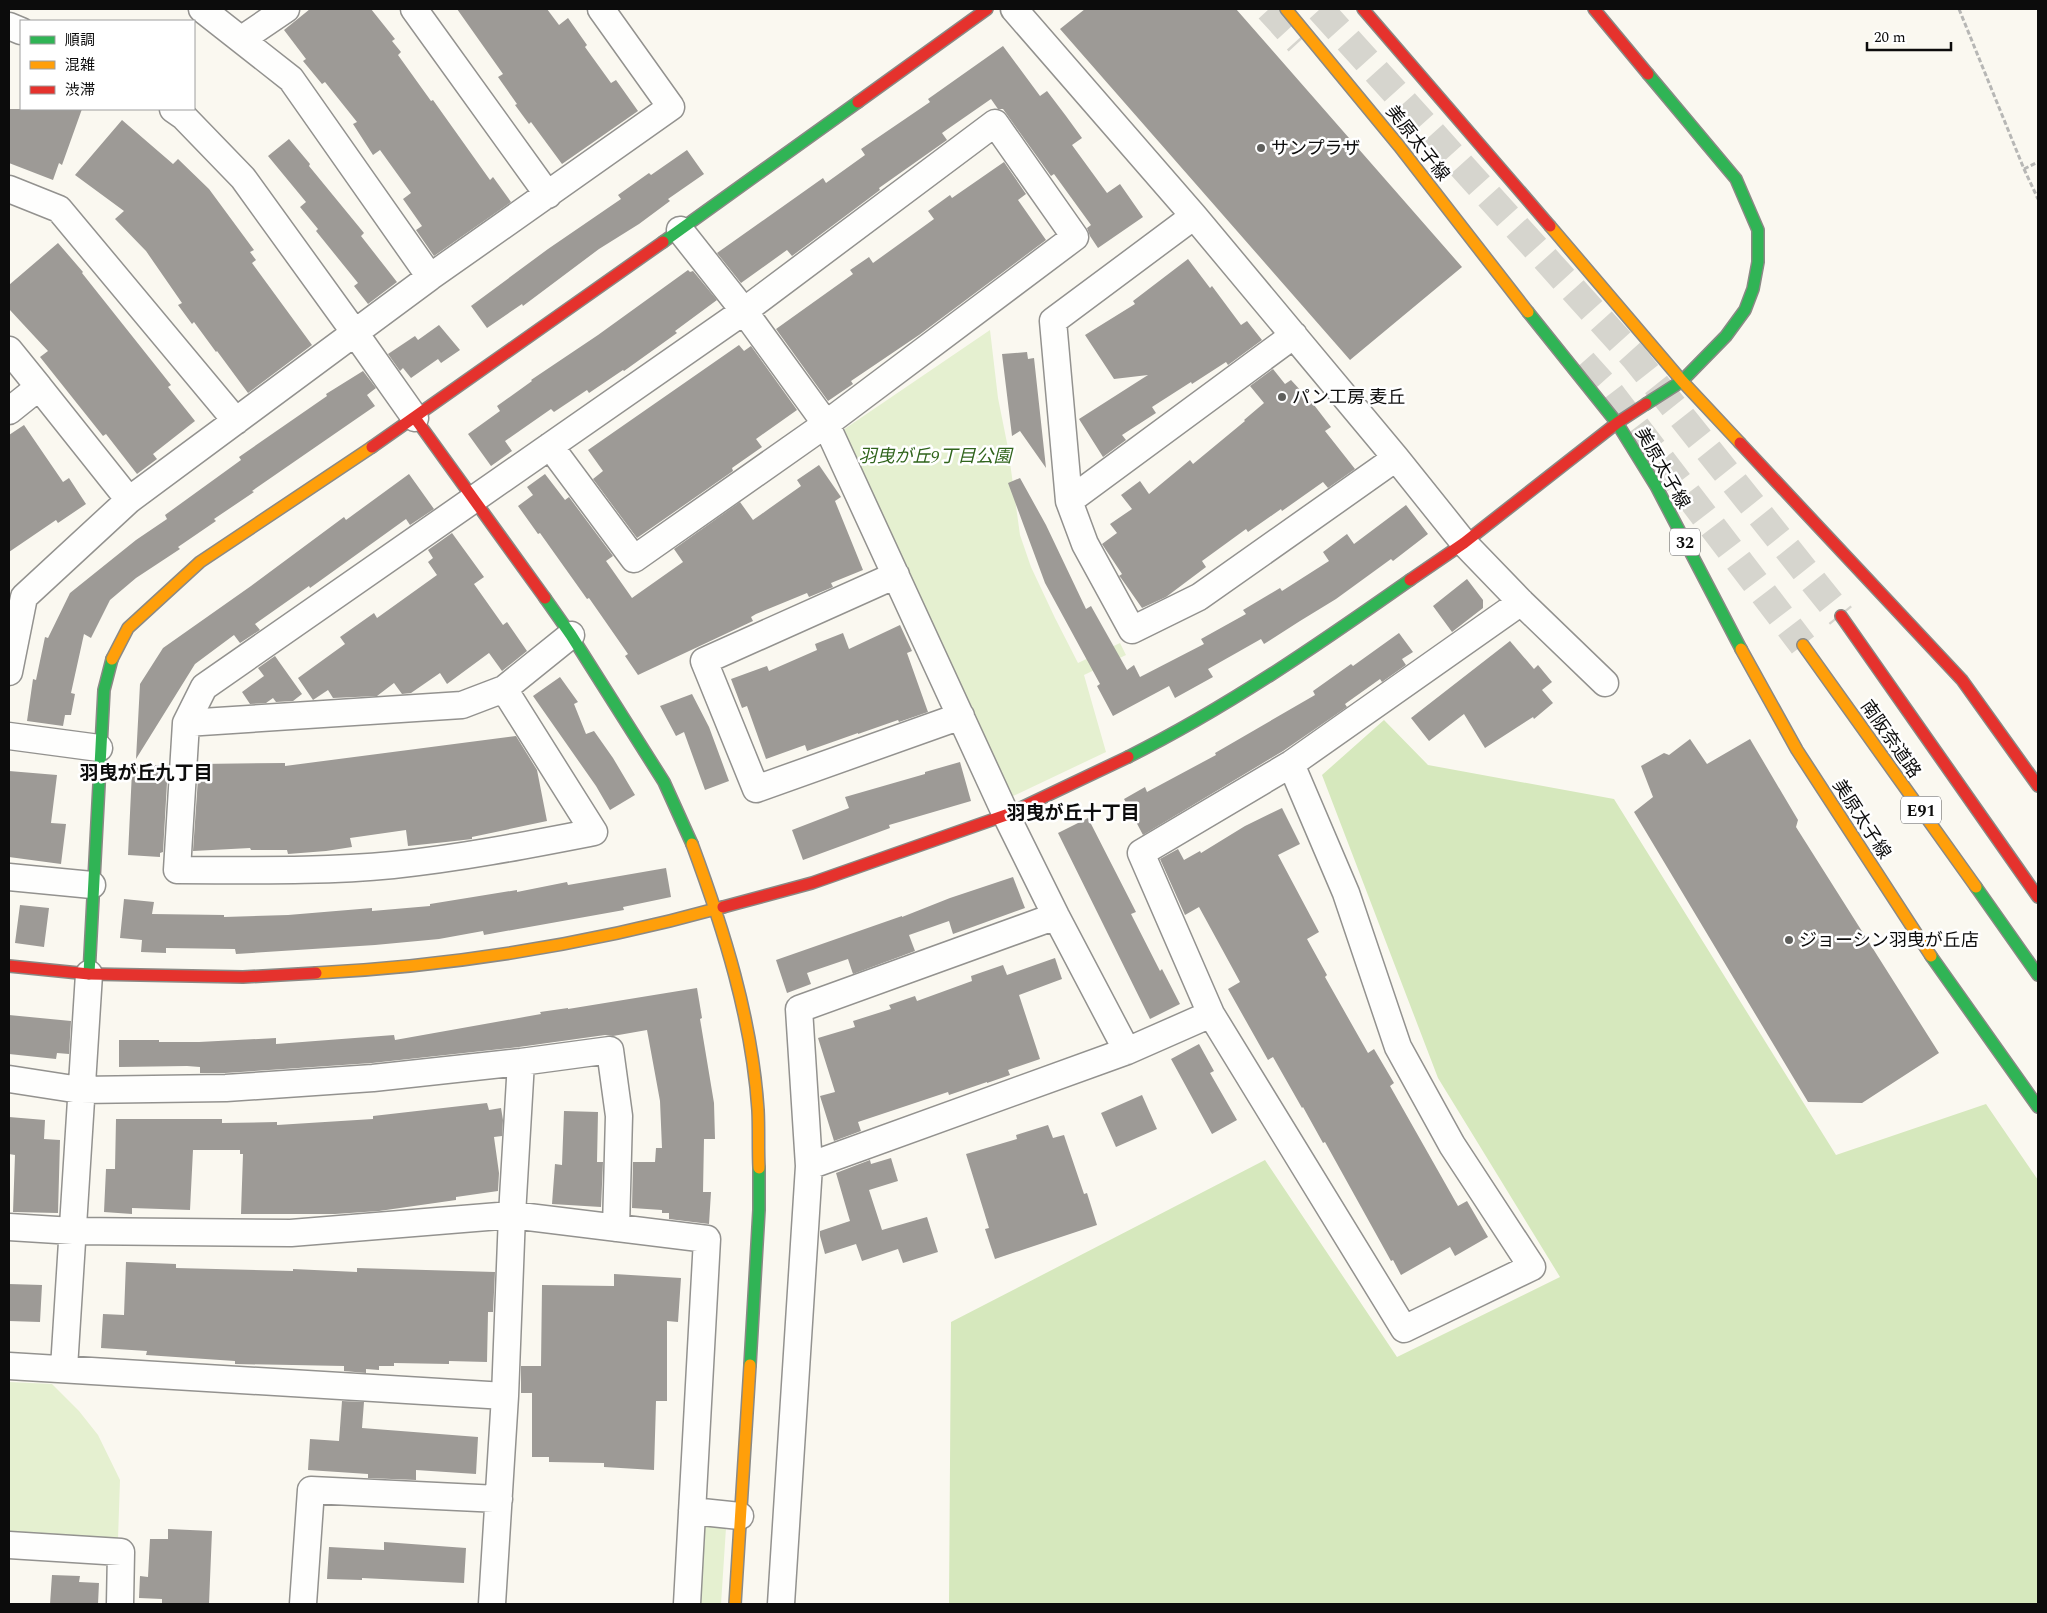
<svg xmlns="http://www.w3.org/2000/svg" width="2047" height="1613" viewBox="0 0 2047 1613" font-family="Spectral,'Noto Sans JP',serif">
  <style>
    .green { fill: #e5f0d0 }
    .forest { fill: #d6e8bd }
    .building { fill: #9d9a96 }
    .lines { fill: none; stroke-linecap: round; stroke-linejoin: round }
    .highway-tunnel { stroke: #d6d5ce; stroke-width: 28; stroke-dasharray: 28 14; stroke-linecap: butt }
    .street-casing { stroke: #93928f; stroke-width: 29 }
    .fast-casing { stroke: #8a8985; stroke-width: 14 }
    .slow-casing { stroke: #8a8985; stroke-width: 14 }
    .jam-casing { stroke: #8a8985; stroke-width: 14 }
    .path { stroke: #b7b7b5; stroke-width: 3; stroke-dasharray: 5 2.5; stroke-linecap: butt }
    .street { stroke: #fefefd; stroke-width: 26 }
    .fast { stroke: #30b455; stroke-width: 11 }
    .slow { stroke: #ff9f0a; stroke-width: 11 }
    .jam { stroke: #e5322d; stroke-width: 11 }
    .poi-dot { fill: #5f5f5c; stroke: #fff; stroke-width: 2 }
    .labels { text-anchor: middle; stroke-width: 5; stroke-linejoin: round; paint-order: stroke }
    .shield { fill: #fff; stroke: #555; stroke-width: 1 }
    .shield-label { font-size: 16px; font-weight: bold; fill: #0c0c0c }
    .street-label { font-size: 18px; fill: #0c0c0c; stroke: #fff }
    .poi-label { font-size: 18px; fill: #0c0c0c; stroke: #fff; text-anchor: start }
    .park-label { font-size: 18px; font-style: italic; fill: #30641c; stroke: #fff }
    .neighbourhood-label { font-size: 19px; font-weight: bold; fill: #0c0c0c; stroke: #fff }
  </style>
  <rect width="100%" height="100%" fill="#faf8f0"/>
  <path class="green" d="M 990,330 L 998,398 L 1008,448 L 1020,535 L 1031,567 L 1055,618 L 1078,663 L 1120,643 L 1126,655 L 1084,675 L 1106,752 L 1011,797 L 843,430 Z
    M 9,1382 L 52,1384 L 79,1411 L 98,1435 L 120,1480 L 118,1539 L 9,1532 Z
    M 712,1520 L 726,1528 L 721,1604 L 696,1604 L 701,1528 Z"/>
  <path class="forest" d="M 1384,720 L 1428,765 L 1614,799 L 1836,1155 L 1986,1104 L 2038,1180 L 2038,1604 L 949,1604 L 951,1322 L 1265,1160 L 1397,1357 L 1560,1277 L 1438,1078 L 1322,775 Z"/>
  <path class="building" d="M 310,9 L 371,9 L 395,39 L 392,41 L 401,52 L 398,55 L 431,101 L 433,100 L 490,180 L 493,177 L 511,202 L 434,256 L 416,230 L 422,226 L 403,199 L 411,193 L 380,150 L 373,155 L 353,124 L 357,122 L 325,82 L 322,84 L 303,61 L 306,59 L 284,30 Z
    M 457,9 L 547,9 L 559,25 L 568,18 L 587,45 L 585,47 L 611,83 L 616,80 L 638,111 L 562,164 L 531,122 L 529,124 L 515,105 L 517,104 L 498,77 L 503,74 Z
    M 1085,9 L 1236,9 L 1462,267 L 1350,360 L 1060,29 Z
    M 1003,46 L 1040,96 L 1047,91 L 1066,116 L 1082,138 L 1072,145 L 1107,193 L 1120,184 L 1143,217 L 1098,248 L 1090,236 L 1087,228 L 1091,225 L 1054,174 L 1051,176 L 1003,109 L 998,109 L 991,99 L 942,133 L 947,140 L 879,188 L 880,190 L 792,256 L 787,250 L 741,283 L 717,253 L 823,178 L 826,183 L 865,155 L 861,149 L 930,102 L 928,99 Z
    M 9,109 L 82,109 L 62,165 L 59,163 L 53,180 L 9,163 Z
    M 122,120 L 173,164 L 178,159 L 209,189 L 254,250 L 250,252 L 256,260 L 252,263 L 312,345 L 248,393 L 217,351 L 216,352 L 194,322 L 192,324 L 178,305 L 182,303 L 146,251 L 115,219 L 124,211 L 75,175 Z
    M 289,139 L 310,164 L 309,166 L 364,233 L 361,236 L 397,282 L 368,304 L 354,286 L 358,283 L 316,231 L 318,229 L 300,207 L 306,202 L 268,156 Z
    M 687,150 L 704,174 L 668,199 L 670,201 L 639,224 L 599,249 L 523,306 L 522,304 L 487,328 L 471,306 L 548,249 L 621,199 L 618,195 L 649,173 L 651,175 Z
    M 1004,162 L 1026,194 L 1018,200 L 1046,240 L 919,335 L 851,381 L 853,384 L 828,401 L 776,329 L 853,274 L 850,270 L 869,257 L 873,263 L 934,219 L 928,211 L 950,195 L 952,198 Z
    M 58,243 L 83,272 L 82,273 L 171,385 L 168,387 L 195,421 L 153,454 L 157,459 L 137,474 L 106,434 L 103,436 L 40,357 L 48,351 L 9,309 L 9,285 Z
    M 1188,259 L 1210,288 L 1212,286 L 1241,325 L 1247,321 L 1262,340 L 1228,365 L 1226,362 L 1192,384 L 1191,382 L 1152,407 L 1156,413 L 1122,435 L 1126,440 L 1103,457 L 1079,419 L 1148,375 L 1114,379 L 1085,335 L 1135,304 L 1133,301 Z
    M 688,270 L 690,272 L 693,271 L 717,300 L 675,331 L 677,333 L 624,371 L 623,370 L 589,393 L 587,390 L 554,412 L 551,409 L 505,441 L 512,451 L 491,466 L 468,434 L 500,411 L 497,406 L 532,381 L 531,380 L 598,335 Z
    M 439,325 L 460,350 L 441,363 L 438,359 L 411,378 L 403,368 L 400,371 L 388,354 L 415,336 L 418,340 Z
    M 739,345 L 744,351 L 751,346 L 797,410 L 756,439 L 762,447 L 732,468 L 733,471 L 637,538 L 593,479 L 603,471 L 588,450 Z
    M 1027,352 L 1028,359 L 1034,358 L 1046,468 L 1020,431 L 1012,436 L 1002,354 Z
    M 1273,369 L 1285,384 L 1291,380 L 1314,405 L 1331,427 L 1325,431 L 1355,469 L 1328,488 L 1323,482 L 1282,511 L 1281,509 L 1248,532 L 1246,529 L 1202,561 L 1206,567 L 1166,597 L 1142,608 L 1121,578 L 1119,576 L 1122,574 L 1102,544 L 1117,533 L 1110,524 L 1132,509 L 1121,495 L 1140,481 L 1149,494 L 1190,460 L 1193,464 L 1245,421 L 1244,420 L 1264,403 L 1250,386 Z
    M 363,371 L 376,388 L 367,395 L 375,406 L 252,491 L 254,492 L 214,519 L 216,521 L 178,547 L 180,549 L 136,578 L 110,600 L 91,638 L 84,634 L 71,693 L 75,694 L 71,715 L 65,715 L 63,726 L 27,721 L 33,679 L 36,680 L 45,637 L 48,638 L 70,593 L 136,540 L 167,519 L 165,515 L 241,460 L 239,457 L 327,396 L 326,394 Z
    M 24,425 L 63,482 L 69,478 L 86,504 L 58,523 L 56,520 L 9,552 L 9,435 Z
    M 819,465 L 841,497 L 835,501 L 863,570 L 831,583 L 833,587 L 809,597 L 807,593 L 756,614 L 751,617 L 753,621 L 638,675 L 625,656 L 628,654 L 589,598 L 587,599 L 540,533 L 538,534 L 518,506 L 533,495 L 527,487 L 545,474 L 565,500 L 569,497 L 613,556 L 606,561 L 632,598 L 683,562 L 674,549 L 740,502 L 753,520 L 801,486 L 797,480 Z
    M 409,474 L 434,509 L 410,525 L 406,519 L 310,588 L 309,586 L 255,624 L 260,630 L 240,643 L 234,635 L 195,664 L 136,759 L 140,684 L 163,648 L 251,586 L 344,517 L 346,520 Z
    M 1020,478 L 1046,525 L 1086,609 L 1091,606 L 1127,670 L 1134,665 L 1140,677 L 1204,644 L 1201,639 L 1246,614 L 1243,610 L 1280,588 L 1282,591 L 1329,561 L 1323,552 L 1347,534 L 1354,544 L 1406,505 L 1428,534 L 1393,561 L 1391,559 L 1336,599 L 1300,621 L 1264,644 L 1261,639 L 1208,669 L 1213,677 L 1175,698 L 1169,686 L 1113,716 L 1097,686 L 1100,684 L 1045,583 L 1008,483 Z
    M 452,533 L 484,577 L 474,584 L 503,625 L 507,622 L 527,651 L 502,671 L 489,653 L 447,684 L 440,673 L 411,693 L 402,694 L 394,683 L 377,696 L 333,698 L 328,690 L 313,700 L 298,678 L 345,644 L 340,637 L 374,613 L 377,618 L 437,575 L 428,562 L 433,558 L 428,550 Z
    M 1467,579 L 1483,600 L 1483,608 L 1452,632 L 1433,606 Z
    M 900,625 L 912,651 L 907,653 L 928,712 L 899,722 L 898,720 L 858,734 L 858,733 L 807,751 L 805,745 L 766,759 L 747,706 L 742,708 L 731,679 L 767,666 L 769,671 L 817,650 L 815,644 L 843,633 L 849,649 Z
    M 1399,633 L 1413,652 L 1402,659 L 1406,665 L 1382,682 L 1380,679 L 1345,704 L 1347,707 L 1283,751 L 1143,835 L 1124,799 L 1145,787 L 1147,792 L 1216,755 L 1215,753 L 1315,695 L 1313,691 L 1351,664 L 1353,666 Z
    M 1510,641 L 1534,669 L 1538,665 L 1552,682 L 1542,690 L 1553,703 L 1534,719 L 1533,717 L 1485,748 L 1464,714 L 1429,741 L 1411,718 Z
    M 275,656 L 302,694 L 293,701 L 276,702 L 273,698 L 266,703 L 250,704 L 242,692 L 264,676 L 258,668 Z
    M 560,677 L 578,702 L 574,704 L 586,734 L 594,731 L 613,758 L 635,795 L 610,810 L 596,786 L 533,696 Z
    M 692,694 L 709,727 L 729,781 L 705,790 L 684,732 L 676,736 L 660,706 Z
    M 516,736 L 537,770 L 547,821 L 472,837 L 472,839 L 446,842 L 408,846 L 406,830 L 350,838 L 352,847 L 326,851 L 288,854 L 287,850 L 251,850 L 250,848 L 193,851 L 199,764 L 285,763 L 285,766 Z
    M 1690,739 L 1707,764 L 1750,739 L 1798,820 L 1796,827 L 1939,1053 L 1862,1103 L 1808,1102 L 1634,812 L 1653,797 L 1641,766 L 1664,753 L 1669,755 Z
    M 960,762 L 971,801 L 889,825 L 890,828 L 803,860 L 792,830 L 849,808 L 845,797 L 925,774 L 925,772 Z
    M 141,765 L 168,765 L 163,852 L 160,853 L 160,857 L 128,855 L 132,771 Z
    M 9,771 L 57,775 L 51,823 L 66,824 L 61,864 L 9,857 Z
    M 1282,808 L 1300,844 L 1278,855 L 1319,932 L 1307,939 L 1327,975 L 1325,977 L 1368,1053 L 1374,1049 L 1394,1083 L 1390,1086 L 1458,1206 L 1467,1201 L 1488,1237 L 1455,1256 L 1450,1247 L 1401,1275 L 1393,1260 L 1391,1261 L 1325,1142 L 1323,1143 L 1303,1107 L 1302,1108 L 1273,1057 L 1268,1060 L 1228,989 L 1240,982 L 1199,907 L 1185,915 L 1160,859 L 1178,849 L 1184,860 L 1200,851 L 1201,853 L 1245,826 Z
    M 1088,818 L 1136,912 L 1131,914 L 1160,971 L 1162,969 L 1180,1004 L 1150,1019 L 1058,833 Z
    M 666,868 L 671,897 L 623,907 L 624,910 L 484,935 L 483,931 L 439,939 L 375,945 L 236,954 L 235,949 L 166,948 L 166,953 L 141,952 L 142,940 L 120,938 L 124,899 L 154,902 L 152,914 L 224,915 L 224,917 L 288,915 L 372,908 L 372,911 L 430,906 L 430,904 L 467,898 L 517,890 L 517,892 L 567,882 L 568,885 Z
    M 1013,877 L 1025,908 L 953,934 L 949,921 L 909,935 L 915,951 L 853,974 L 848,959 L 807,973 L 811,984 L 787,993 L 776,960 L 902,916 L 902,917 L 950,898 Z
    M 20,905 L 49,908 L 44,947 L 15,943 Z
    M 1055,958 L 1062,979 L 1019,995 L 1040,1059 L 1008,1070 L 1010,1075 L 987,1083 L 987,1082 L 949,1095 L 948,1092 L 858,1122 L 861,1131 L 834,1141 L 820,1096 L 835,1092 L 818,1038 L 855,1027 L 853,1021 L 891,1009 L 889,1005 L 915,996 L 917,1001 L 972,981 L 971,976 L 1003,965 L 1007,975 Z
    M 697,988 L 702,1018 L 700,1019 L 714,1103 L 715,1139 L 704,1139 L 703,1192 L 711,1192 L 709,1224 L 669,1219 L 669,1213 L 662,1213 L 662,1210 L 632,1208 L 633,1162 L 655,1162 L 656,1148 L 662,1148 L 660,1101 L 647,1030 L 613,1036 L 605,1035 L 519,1047 L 372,1063 L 225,1073 L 200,1073 L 200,1067 L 187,1066 L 119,1067 L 119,1040 L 159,1040 L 159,1042 L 199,1042 L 276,1038 L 276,1044 L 394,1035 L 395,1040 L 541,1014 L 540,1012 L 568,1008 L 568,1009 Z
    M 9,1015 L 71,1021 L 69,1054 L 57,1053 L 56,1059 L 9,1054 Z
    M 1199,1044 L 1214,1071 L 1210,1073 L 1237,1120 L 1212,1134 L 1171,1059 Z
    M 1142,1095 L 1157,1129 L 1116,1147 L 1101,1113 Z
    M 487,1103 L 489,1110 L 501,1108 L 503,1120 L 502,1136 L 494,1137 L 499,1173 L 498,1191 L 456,1197 L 456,1200 L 379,1211 L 335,1214 L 241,1214 L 243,1154 L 240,1154 L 240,1150 L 193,1150 L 190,1210 L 132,1208 L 132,1214 L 104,1212 L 106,1169 L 115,1169 L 116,1119 L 222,1119 L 222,1123 L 277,1122 L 277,1125 L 373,1119 L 373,1116 Z
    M 564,1111 L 598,1112 L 597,1162 L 603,1162 L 601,1207 L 552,1204 L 555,1164 L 562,1165 Z
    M 9,1117 L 45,1120 L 44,1139 L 60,1140 L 58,1213 L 13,1212 L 15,1155 L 9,1154 Z
    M 1048,1125 L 1053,1138 L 1064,1135 L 1084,1194 L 1087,1193 L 1097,1225 L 995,1259 L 985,1229 L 989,1228 L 966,1154 L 1017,1139 L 1016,1135 Z
    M 891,1158 L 898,1181 L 869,1190 L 882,1230 L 927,1217 L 938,1252 L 903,1263 L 898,1249 L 862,1261 L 856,1244 L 825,1254 L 820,1236 L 820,1231 L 850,1221 L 836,1173 L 870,1160 L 871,1164 Z
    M 126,1262 L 176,1264 L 176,1268 L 293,1271 L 293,1269 L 357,1272 L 357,1268 L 495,1272 L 493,1312 L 488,1312 L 487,1362 L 449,1361 L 449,1364 L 394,1363 L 394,1366 L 379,1366 L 379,1370 L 366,1369 L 366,1373 L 344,1371 L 344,1366 L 235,1364 L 235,1361 L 146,1355 L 147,1351 L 101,1348 L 103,1314 L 124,1315 Z
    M 614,1274 L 681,1278 L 678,1322 L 667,1321 L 667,1401 L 656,1401 L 654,1470 L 604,1467 L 604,1463 L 549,1462 L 549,1457 L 532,1457 L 532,1393 L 521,1393 L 521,1366 L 541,1366 L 542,1285 L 614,1286 Z
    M 9,1284 L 42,1285 L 40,1322 L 9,1321 Z
    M 342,1401 L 364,1402 L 362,1428 L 478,1437 L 476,1474 L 416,1470 L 416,1480 L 368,1478 L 368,1474 L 308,1470 L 310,1439 L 339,1441 Z
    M 168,1529 L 212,1531 L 209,1604 L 162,1604 L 162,1599 L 139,1598 L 140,1576 L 148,1577 L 150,1539 L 168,1539 Z
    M 384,1542 L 466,1548 L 464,1583 L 362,1578 L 362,1580 L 327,1579 L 329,1547 L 384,1550 Z
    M 52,1575 L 80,1576 L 79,1582 L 99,1583 L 98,1604 L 50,1604 Z"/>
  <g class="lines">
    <path class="highway-tunnel" d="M 1269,9 L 1299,42
      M 1320,9 L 1634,357 L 1841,616
      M 1583,362 L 1608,390 L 1803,645"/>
    <g class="street-casing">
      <path id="street" d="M 202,9 L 291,79 L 430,277
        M 414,9 L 548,195
        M 1014,9 L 1194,216 L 1396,458 L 1464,543 L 1521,602 L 1605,683
        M 9,26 L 21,31
        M 242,39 L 286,9
        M 173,109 L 183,116 L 243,178 L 355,333 L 415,418
        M 9,189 L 59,209 L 236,421
        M 1194,216 L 1053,321 L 1069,501 L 1085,544 L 1132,630 L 1199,597 L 1396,458
        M 680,230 L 744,311 L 826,424 L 1006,815 L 1056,916 L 1127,1051
        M 9,350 L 39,387
        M 9,411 L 39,387 L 129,500
        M 550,446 L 634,559 L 826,424 L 1075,237 L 995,123 L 744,311 L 204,687 L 186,723 L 462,705 L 504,689 L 571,635
        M 1069,501 L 1294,335
        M 896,575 L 704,661 L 756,789 L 961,716
        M 9,672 L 24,597 L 129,500 L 430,277 L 671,107 L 601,9
        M 186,723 L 177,870 C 249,870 321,872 393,865 C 461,858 527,845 594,832 L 504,689
        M 9,736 L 99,748
        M 1291,764 L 1346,893 L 1398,1047 L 1452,1145 L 1532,1267 L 1404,1329 L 1211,1014 L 1141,853 L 1291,764 L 1521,602
        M 9,877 L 92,885
        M 9,1079 L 80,1090 L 226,1088 L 373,1078 L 521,1062 L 610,1050 L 619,1116 L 616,1228
        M 809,1166 L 1127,1051 L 1211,1014
        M 9,1227 L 73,1231 L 291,1233 L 512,1215 L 521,1062
        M 9,1366 L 505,1396
        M 64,1368 L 89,974
        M 692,1511 L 740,1516
        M 9,1545 L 121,1552 L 120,1604
        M 303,1604 L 311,1490 L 499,1499
        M 492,1604 L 505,1396 L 512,1215 L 707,1239 L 687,1604
        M 781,1604 L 809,1166 L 799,1009 L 1056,916"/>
    </g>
    <g class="fast-casing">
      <path id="fast" d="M 663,242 L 858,102
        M 1528,312 L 1617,423 L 1656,486 L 1741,649
        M 1646,404 L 1682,381 L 1726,336 L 1745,310 L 1753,289 L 1758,262 L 1758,230 L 1736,179 L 1648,74
        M 545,598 L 571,635 L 664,782 L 692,844
        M 1128,757 C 1228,707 1319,644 1410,580
        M 1976,887 L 2038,975
        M 1931,956 L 2038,1107
        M 89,974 L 104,690 L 112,659
        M 750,1365 L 759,1210 L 759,1168"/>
    </g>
    <g class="slow-casing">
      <path id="slow" d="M 1286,9 L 1399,146 L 1528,312
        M 1550,226 L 1682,381 L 1740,443
        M 1803,645 L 1976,887
        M 1741,649 L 1797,750 L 1931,956
        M 112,659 L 128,628 L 200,562 L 372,447
        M 692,844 C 724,930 752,1019 758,1110 C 759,1129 758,1149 759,1168
        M 316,973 C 453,966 590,944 723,907
        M 735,1604 L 750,1365"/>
    </g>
    <g class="jam-casing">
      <path id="jam" d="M 1363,9 L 1550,226
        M 1594,9 L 1648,74
        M 858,102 L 987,9
        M 415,418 L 545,598
        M 1740,443 L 1962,680 L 2038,786
        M 372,447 L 663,242
        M 1410,580 L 1464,543 L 1617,423 L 1646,404
        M 1841,616 L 2038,897
        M 723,907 L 812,883 L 1006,815 L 1128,757
        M 9,966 L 89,974 L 243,977 L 316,973"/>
    </g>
    <path class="path" d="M 1959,9 L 2024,169 L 2038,199
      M 2024,169 L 2038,162"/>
    <use href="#street" class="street"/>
    <use href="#fast" class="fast"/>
    <use href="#slow" class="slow"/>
    <use href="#jam" class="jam"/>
  </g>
  <g class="poi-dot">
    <circle cx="1261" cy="148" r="5"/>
    <circle cx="1282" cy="397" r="5"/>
    <circle cx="1789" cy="940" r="5"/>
  </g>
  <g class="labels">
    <g class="shield">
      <rect x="1670" y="528.5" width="30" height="27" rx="4"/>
      <rect x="1901" y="796.5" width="40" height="27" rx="4"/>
    </g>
    <g class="shield-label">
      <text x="1685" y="548">32</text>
      <text x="1921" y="816">E91</text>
    </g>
    <g class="street-label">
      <text transform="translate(1418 143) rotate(52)" y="6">美原太子線</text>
      <text transform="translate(1663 468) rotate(60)" y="6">美原太子線</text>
      <text transform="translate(1891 739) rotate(55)" y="6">南阪奈道路</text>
      <text transform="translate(1862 819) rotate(57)" y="6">美原太子線</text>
    </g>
    <g class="poi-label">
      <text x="1271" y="154">サンプラザ</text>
      <text x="1292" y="403">パン工房 麦丘</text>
      <text x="1799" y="946">ジョーシン羽曳が丘店</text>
    </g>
    <g class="park-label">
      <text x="935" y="462">羽曳が丘9丁目公園</text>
    </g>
    <g class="neighbourhood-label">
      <text x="146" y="779">羽曳が丘九丁目</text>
      <text x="1073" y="819">羽曳が丘十丁目</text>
    </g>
  </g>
  <rect width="2047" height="1613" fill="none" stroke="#0c0c0c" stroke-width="20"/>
  <rect x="20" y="20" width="175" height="90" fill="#ffffff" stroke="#9e9e9e"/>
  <rect x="30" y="36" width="25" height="8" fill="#30b455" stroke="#9e9e9e"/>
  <text x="65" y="45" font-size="15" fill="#0c0c0c">順調</text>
  <rect x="30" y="61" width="25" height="8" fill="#ff9f0a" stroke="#9e9e9e"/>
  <text x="65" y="70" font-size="15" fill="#0c0c0c">混雑</text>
  <rect x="30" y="86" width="25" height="8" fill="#e5322d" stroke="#9e9e9e"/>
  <text x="65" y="95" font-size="15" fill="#0c0c0c">渋滞</text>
  <path d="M1867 42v8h84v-8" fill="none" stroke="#0c0c0c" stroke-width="2.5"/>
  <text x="1874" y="42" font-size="15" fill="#0c0c0c" stroke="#ffffff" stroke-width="4" paint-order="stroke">20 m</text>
</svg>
